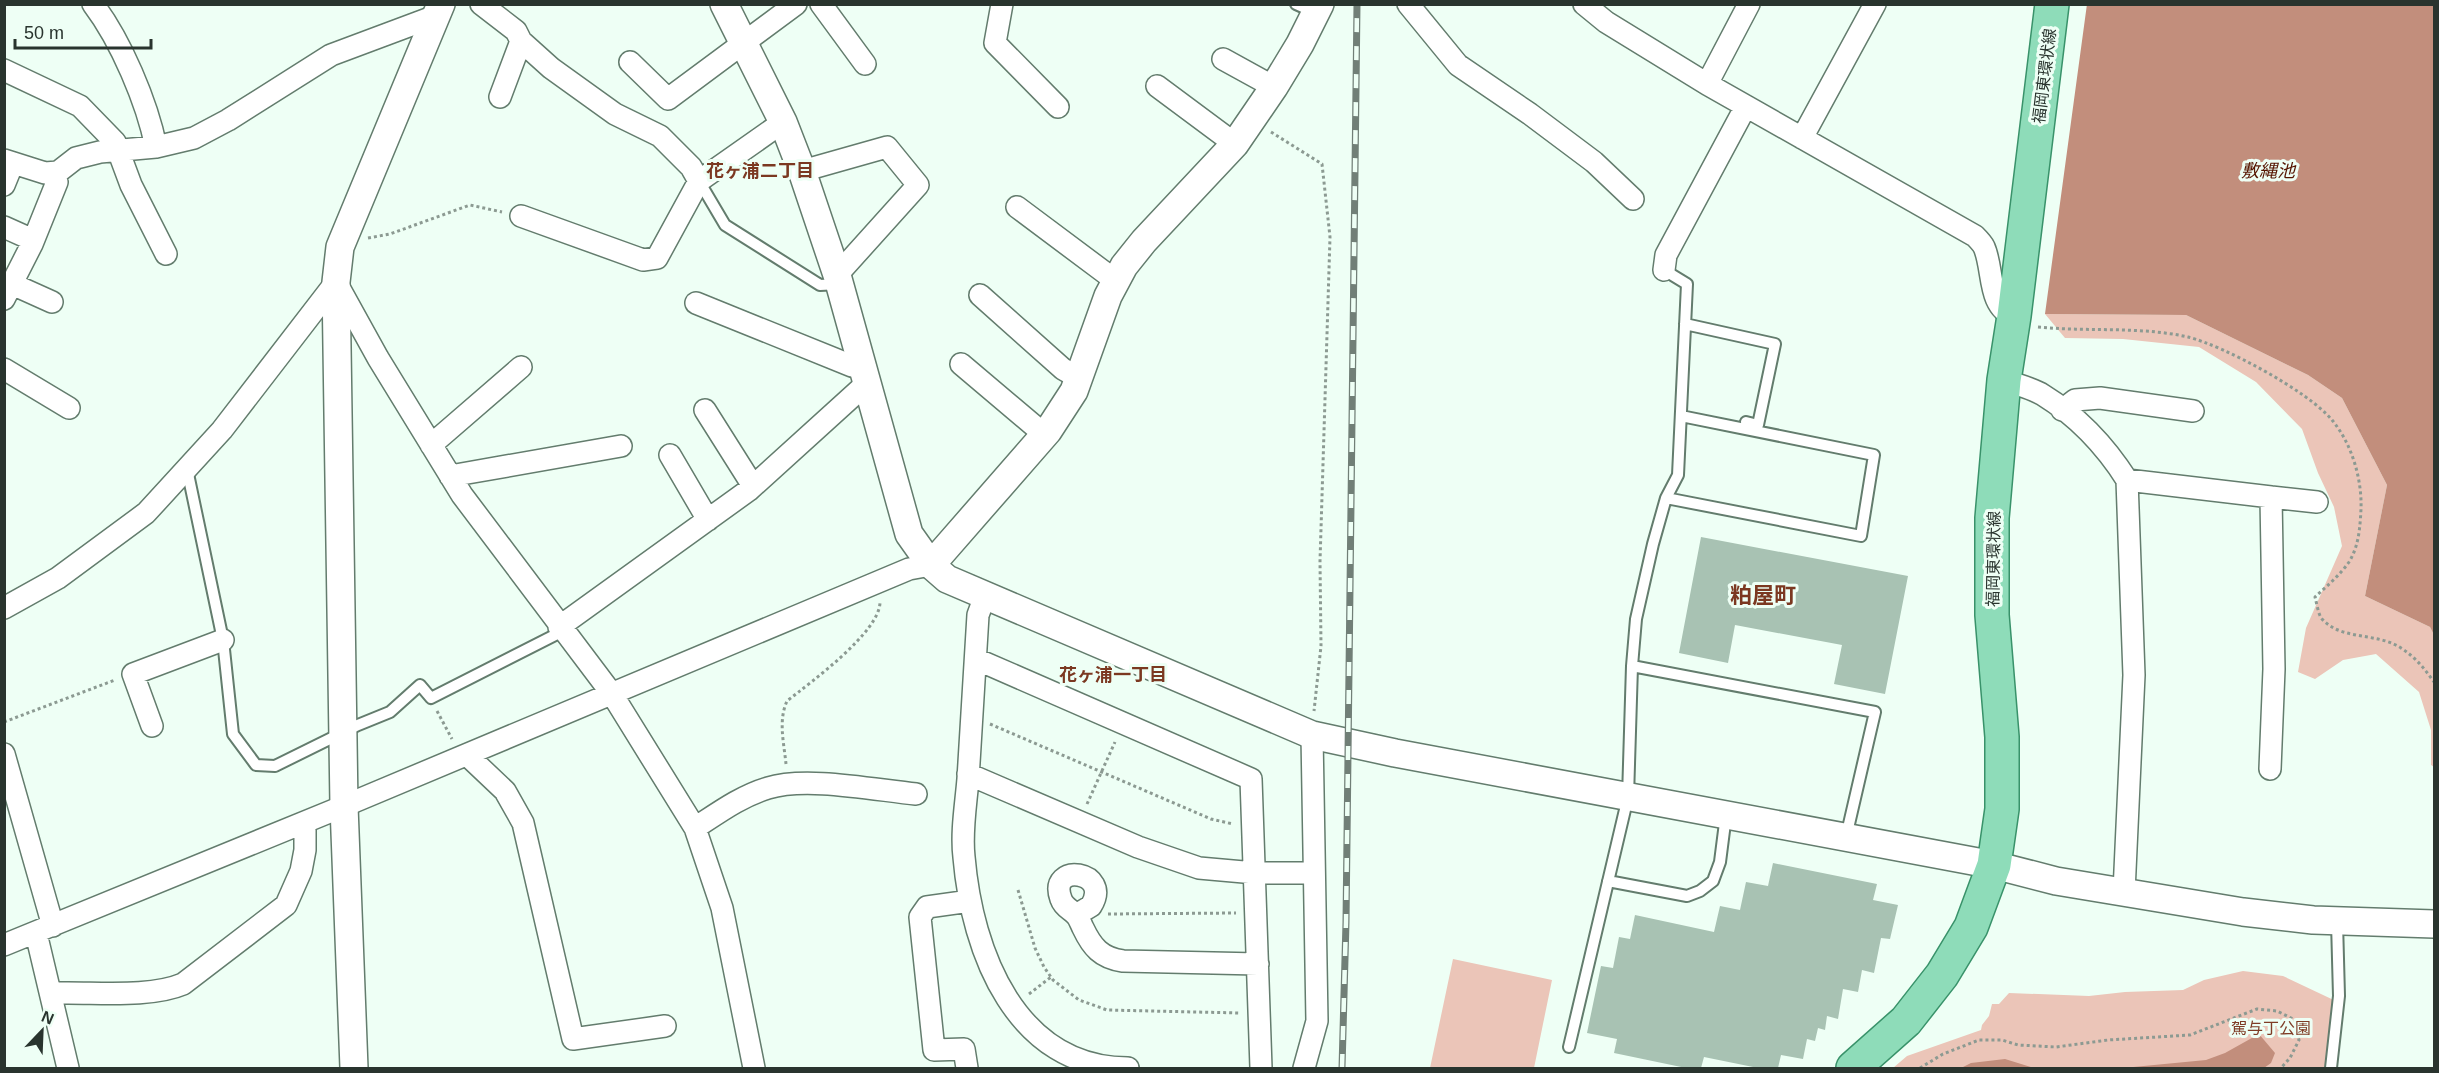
<svg xmlns="http://www.w3.org/2000/svg" width="2439" height="1073" viewBox="0 0 2439 1073" font-family="Arial,'Noto Sans JP',sans-serif">
  <style>
    .green { fill: #ebc5b8 }
    .water { fill: #c28e7c }
    .building { fill: #a8c2b3 }
    .lines { fill: none; stroke-linecap: round; stroke-linejoin: round }
    .service-casing { stroke: #637c6d; stroke-width: 14 }
    .minor-casing { stroke: #637c6d; stroke-width: 24 }
    .tertiary-casing { stroke: #637c6d; stroke-width: 30 }
    .primary-casing { stroke: #39926a; stroke-width: 36 }
    .path { stroke: #8c9a92; stroke-width: 3; stroke-dasharray: 3 3; stroke-linecap: butt }
    .service { stroke: #fff; stroke-width: 10 }
    .minor { stroke: #fff; stroke-width: 21 }
    .tertiary { stroke: #fff; stroke-width: 27 }
    .primary { stroke: #8edcb9; stroke-width: 33 }
    .rail-casing { stroke: #717f77; stroke-width: 7 }
    .rail { stroke: #eefff5; stroke-width: 4.5; stroke-dasharray: 14; stroke-linecap: butt }
    .labels { text-anchor: middle; stroke-width: 6; stroke-linejoin: round; paint-order: stroke }
    .street-label { font-size: 16px; fill: #29342e; stroke: #eefff5 }
    .park-label { font-size: 16px; fill: #7f3c25; stroke: #eefff5 }
    .neighbourhood-label { font-size: 18px; font-weight: bold; fill: #7b3821; stroke: #eefff5 }
    .water-label { font-size: 18px; font-style: italic; fill: #551500; stroke: #eefff5 }
    .district-label { font-size: 22px; font-weight: bold; fill: #7b3821; stroke: #eefff5 }
  </style>
  <rect width="100%" height="100%" fill="#eefff5"/>
  <path class="green" d="M 2045,314 L 2186,315 L 2308,375 L 2342,398 L 2387,485 L 2365,596 L 2430,627 L 2434,635 L 2434,767 L 2431,765 L 2431,730 L 2419,692 L 2376,654 L 2343,660 L 2315,679 L 2298,672 L 2306,628 L 2342,546 L 2334,507 L 2318,473 L 2302,429 L 2256,382 L 2199,347 L 2123,339 L 2065,338 Z
    M 1453,959 L 1552,980 L 1534,1068 L 1430,1068 Z
    M 2243,971 L 2283,976 L 2340,1003 L 2334,1068 L 1893,1068 L 1907,1056 L 1981,1030 L 1982,1025 L 1989,1016 L 1992,1004 L 1999,1004 L 2009,993 L 2089,996 L 2125,992 L 2183,990 L 2204,980 Z"/>
  <path class="water" d="M 2087,4 L 2434,5 L 2434,635 L 2430,627 L 2365,596 L 2387,485 L 2342,398 L 2308,375 L 2186,315 L 2045,314 Z
    M 2259,1034 L 2275,1053 L 2271,1063 L 2264,1068 L 2123,1068 L 2206,1060 L 2225,1053 Z
    M 2005,1059 L 2034,1068 L 1961,1068 L 1971,1063 Z"/>
  <path class="building" d="M 1701,537 L 1908,576 L 1885,694 L 1834,684 L 1842,645 L 1735,625 L 1728,663 L 1679,653 Z
    M 1773,863 L 1877,884 L 1873,900 L 1898,905 L 1890,939 L 1881,938 L 1874,973 L 1862,970 L 1858,992 L 1843,989 L 1838,1019 L 1827,1016 L 1825,1030 L 1818,1028 L 1815,1041 L 1807,1039 L 1803,1059 L 1781,1055 L 1778,1068 L 1758,1068 L 1704,1057 L 1701,1068 L 1686,1068 L 1614,1053 L 1617,1039 L 1587,1033 L 1601,966 L 1613,968 L 1619,937 L 1630,939 L 1635,915 L 1714,932 L 1720,906 L 1740,910 L 1746,882 L 1768,886 Z"/>
  <g class="lines">
    <g class="service-casing">
      <path id="service" d="M 1296,4 L 1316,13
        M 699,181 L 725,225 L 820,285 L 839,284
        M 1685,324 L 1775,344 L 1758,425 L 1746,422
        M 187,469 L 223,640 L 233,734 L 256,765 L 275,766 L 358,725 L 390,712 L 420,685 L 431,698 L 563,631
        M 1666,498 L 1861,536 L 1874,455 L 1681,416
        M 1632,666 L 1875,712 L 1846,837
        M 1608,881 L 1687,896 L 1700,891 L 1713,881 L 1720,862 L 1726,815
        M 1569,1047 L 1628,797 L 1632,666 L 1636,619 L 1653,544 L 1666,498 L 1678,475 L 1687,284 L 1664,270
        M 2331,1068 L 2339,996 L 2337,922"/>
    </g>
    <g class="minor-casing">
      <path id="minor" d="M 93,4 C 121,41 147,102 156,147
        M 481,4 L 516,31 L 521,41 L 551,68 L 615,114 L 660,136 L 691,167 L 699,181
        M 821,4 L 865,64
        M 1002,4 L 995,43 L 1058,107
        M 1408,4 L 1458,65 L 1530,114 L 1594,162 L 1633,199
        M 1584,4 L 1606,22 L 1707,84 L 1975,236 C 1978,239 1982,243 1984,247 C 1994,269 1987,307 2014,316
        M 1223,59 L 1274,87
        M 630,62 L 668,99 L 796,4
        M 4,70 L 80,106 L 115,142 L 131,185 L 166,254
        M 1707,84 L 1749,4
        M 1157,86 L 1235,144
        M 500,97 L 521,41
        M 1802,138 L 1875,4
        M 4,160 L 45,173 L 58,172 L 76,158 L 100,152 L 156,147 L 194,138 L 228,120 L 331,55 L 438,15
        M 802,171 L 887,147 L 918,185 L 837,275
        M 4,185 L 13,163
        M 1017,207 L 1116,281
        M 521,216 L 643,260 L 657,258 L 699,181 L 783,122
        M 4,227 L 33,240
        M 1664,270 L 1666,255 L 1746,106
        M 12,284 L 52,302
        M 980,295 L 1063,369 L 1079,378
        M 4,299 L 32,244 L 57,182 L 54,173
        M 696,303 L 852,366 L 861,363
        M 961,364 L 1045,435
        M 4,369 L 69,408
        M 2004,380 C 2017,385 2032,388 2043,395 C 2077,416 2106,447 2127,480 L 2134,675 L 2124,892
        M 705,410 L 753,486
        M 2062,410 L 2075,400 L 2100,398 L 2193,411
        M 431,445 L 521,367
        M 670,455 L 708,520
        M 450,476 L 621,446
        M 2127,480 L 2271,497 L 2274,669 L 2270,769
        M 2271,497 L 2317,502
        M 985,596 L 978,615 C 975,670 971,724 968,779 C 966,804 961,832 964,857 C 972,952 1016,1068 1128,1068
        M 4,608 L 58,578 L 146,513 L 222,430 L 336,282 L 378,358 L 462,495 L 612,694 L 695,828 L 722,908 L 754,1068
        M 559,627 L 749,490 L 867,383
        M 976,659 L 1251,779 L 1261,1068
        M 152,726 L 133,674 L 223,640
        M 4,754 L 53,926
        M 467,755 L 505,791 L 523,823 L 573,1039 L 665,1026
        M 968,774 L 1138,847 L 1199,868 L 1255,873 L 1314,873
        M 695,828 C 718,813 741,796 768,788 C 806,776 875,790 916,794
        M 1076,915 L 1091,906 C 1113,871 1047,861 1061,899 C 1064,908 1071,909 1076,915 C 1079,918 1081,924 1083,928 C 1092,947 1101,958 1123,961 L 1258,964
        M 36,933 L 68,1068
        M 4,945 L 344,806 L 909,569 L 931,565
        M 51,996 L 59,993 C 96,992 150,998 183,984 L 286,905 L 301,871 L 305,850 L 305,830 L 301,824
        M 967,1068 L 964,1049 L 934,1050 L 920,917 L 927,907 L 970,901
        M 1304,1068 L 1317,1021 L 1312,735"/>
    </g>
    <g class="tertiary-casing">
      <path id="tertiary" d="M 724,4 L 783,122 L 802,171 L 837,275 L 909,534 L 931,565 L 947,579 L 1312,735 L 1395,753 L 1994,865 L 2056,881 L 2243,912 L 2313,920 L 2434,924
        M 931,565 L 1048,431 L 1074,391 L 1108,296 L 1124,266 L 1144,241 L 1235,144 L 1274,87 L 1300,44 L 1320,4
        M 354,1068 L 344,806 L 336,282 L 340,247 L 441,4"/>
    </g>
    <g class="primary-casing">
      <path id="primary" d="M 1853,1068 L 1906,1021 L 1942,975 L 1971,927 L 1994,865 L 2002,809 L 2002,737 L 1992,615 L 1992,518 L 2004,380 L 2014,316 L 2052,4"/>
    </g>
    <path class="path" d="M 1271,132 L 1322,164 L 1330,237 L 1320,561 L 1321,646 L 1314,711
      M 368,238 L 390,234 L 470,205 L 502,212
      M 2038,327 C 2088,332 2139,326 2188,337 C 2224,346 2308,391 2332,420 C 2352,444 2362,479 2361,509 C 2360,527 2359,546 2349,562 C 2340,575 2327,586 2315,597 C 2317,604 2318,614 2322,619 C 2342,641 2377,632 2401,648 C 2415,657 2425,669 2434,682
      M 437,711 L 452,739
      M 4,722 L 115,680
      M 990,724 L 1211,819 L 1233,824
      M 786,764 C 784,743 778,721 787,701 C 811,682 880,632 880,602
      M 1087,804 L 1115,742
      M 1018,890 L 1035,948 L 1044,967 L 1053,980 L 1079,1000 L 1107,1010 L 1240,1013
      M 1108,914 L 1236,913
      M 1029,994 L 1051,977
      M 1920,1068 L 1943,1054 L 1979,1040 L 2002,1040 L 2018,1045 L 2056,1047 L 2108,1040 L 2190,1035 L 2257,1009 L 2277,1011 L 2293,1019 L 2299,1040 L 2290,1058 L 2281,1068"/>
    <use href="#service" class="service"/>
    <use href="#minor" class="minor"/>
    <use href="#tertiary" class="tertiary"/>
    <use href="#primary" class="primary"/>
    <g class="rail-casing">
      <path id="rail" d="M 1342,1068 L 1346,922 L 1357,4"/>
    </g>
    <use href="#rail" class="rail"/>
  </g>
  <g class="labels">
    <g class="street-label">
      <text transform="translate(2044 76) rotate(-83)" y="6">福岡東環状線</text>
      <text transform="translate(1993 559) rotate(-89)" y="6">福岡東環状線</text>
    </g>
    <g class="park-label">
      <text x="2271" y="1034">駕与丁公園</text>
    </g>
    <g class="neighbourhood-label">
      <text x="760" y="177">花ヶ浦二丁目</text>
      <text x="1113" y="681">花ヶ浦一丁目</text>
    </g>
    <g class="water-label">
      <text x="2268" y="177">敷縄池</text>
    </g>
    <g class="district-label">
      <text x="1763" y="603">粕屋町</text>
    </g>
  </g>
  <rect width="2439" height="1073" fill="none" stroke="#29342e" stroke-width="12"/>
  <g transform="translate(42 1031) rotate(23)" stroke="#eefff5" stroke-width="4.5" paint-order="stroke">
  <path d="M0-4.5L10 22L0 15L-10 22Z" fill="#29342e"/>
  <text y="-9" font-size="16" font-weight="bold" text-anchor="middle" fill="#29342e">N</text>
  </g>
  <path d="M15 39v9h136v-9" fill="none" stroke="#29342e" stroke-width="3"/>
  <text x="24" y="39" font-size="18" fill="#29342e" stroke="#eefff5" stroke-width="4.5" paint-order="stroke">50 m</text>
</svg>
